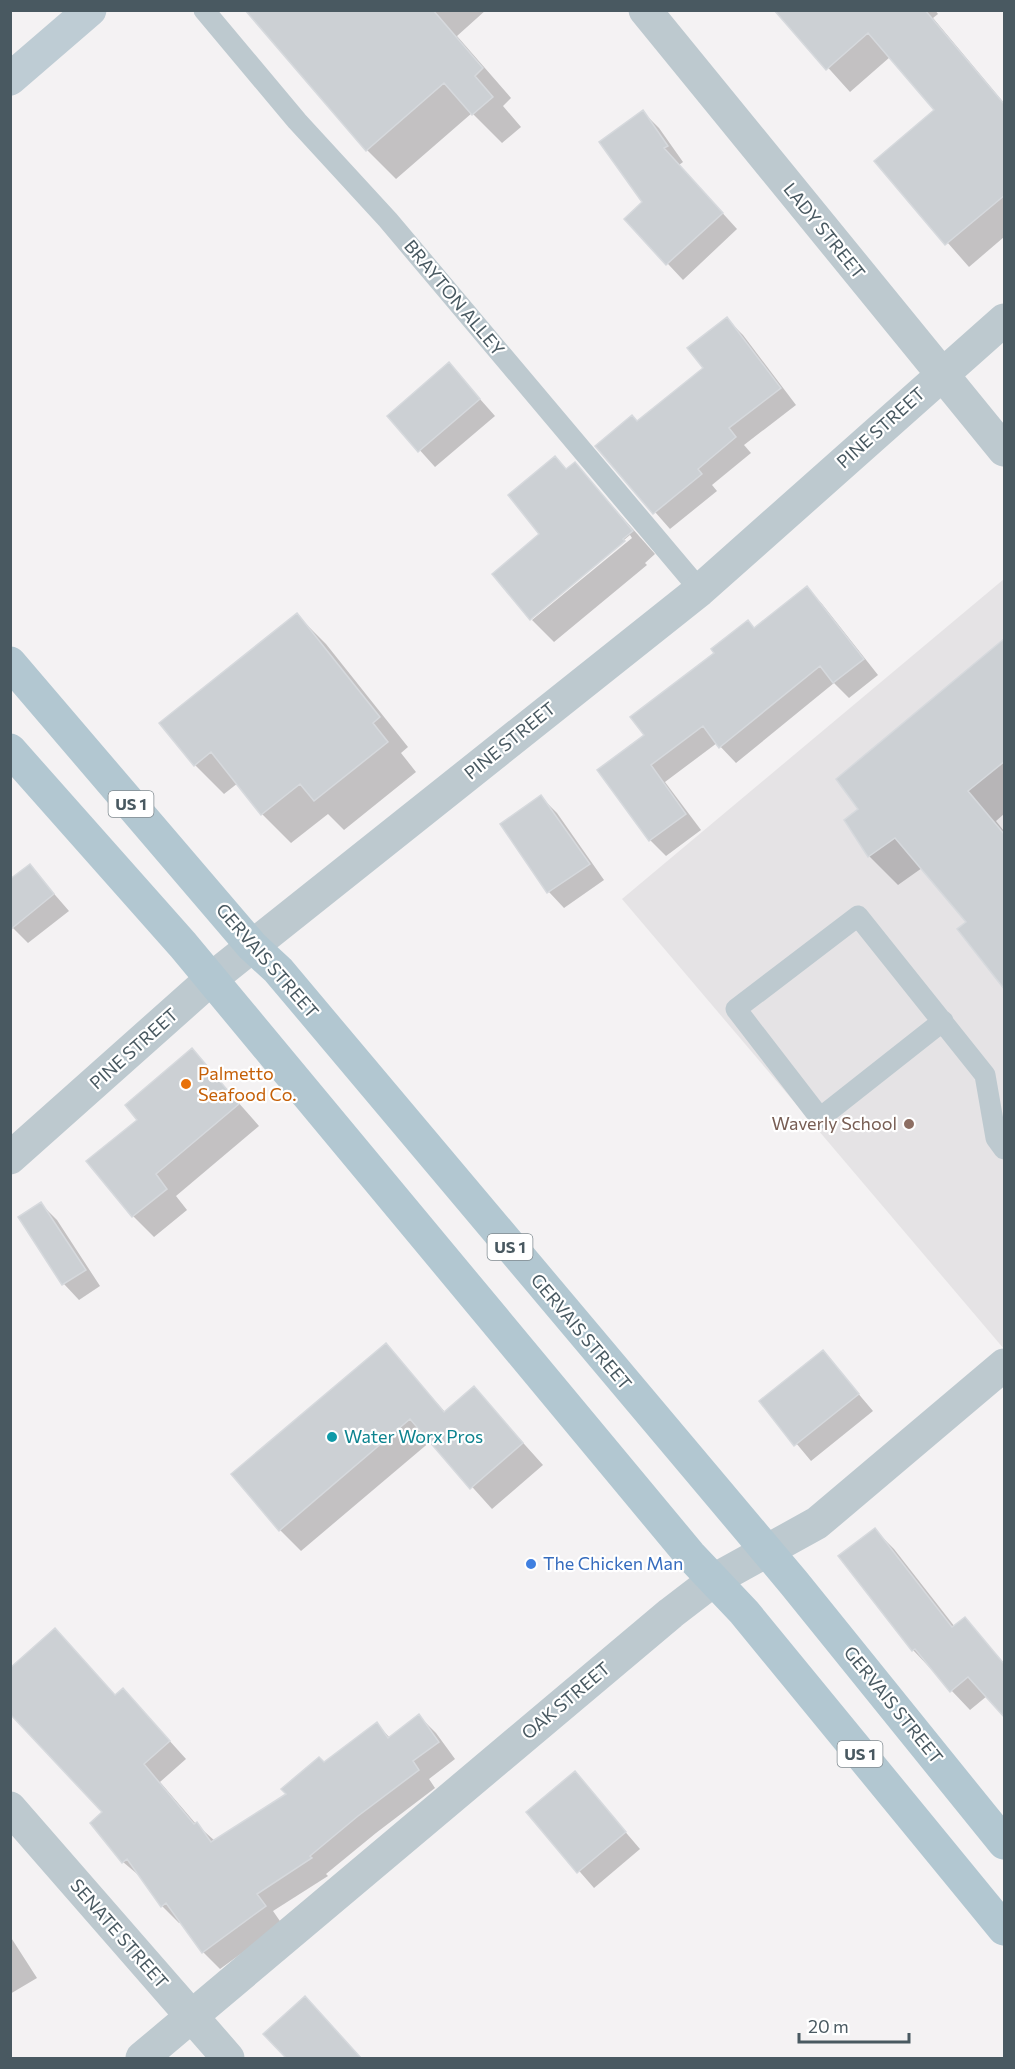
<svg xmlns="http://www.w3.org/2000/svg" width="1015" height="2069" viewBox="0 0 1015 2069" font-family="Commissioner,sans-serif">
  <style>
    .education { fill: #e5e3e5 }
    .shadow { fill: #0003 }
    .building { fill: #ccd0d4; stroke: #d6d9dd; stroke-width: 1.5 }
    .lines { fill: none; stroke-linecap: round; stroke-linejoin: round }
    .lane { stroke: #bdc9cf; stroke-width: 21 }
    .street { stroke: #bdc9cf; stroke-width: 33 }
    .secondary { stroke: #beccd4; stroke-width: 33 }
    .primary { stroke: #b2c7d1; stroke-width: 33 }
    .food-dot { fill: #e8710a; stroke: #fff; stroke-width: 2 }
    .education-dot { fill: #8d6e63; stroke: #fff; stroke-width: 2 }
    .culture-dot { fill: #0f9aa8; stroke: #fff; stroke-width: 2 }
    .shop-dot { fill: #3f7fe0; stroke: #fff; stroke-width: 2 }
    .labels { text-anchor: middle; stroke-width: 4.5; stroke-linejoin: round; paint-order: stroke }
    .shield { fill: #fff; stroke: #808b90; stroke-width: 1.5 }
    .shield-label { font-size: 16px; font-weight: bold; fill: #495961 }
    .street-label { font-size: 18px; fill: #495961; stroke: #fff }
    .food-label { font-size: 18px; fill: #c56008; stroke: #fff; text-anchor: start }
    .education-label { font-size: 18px; fill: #785e54; stroke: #fff; text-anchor: end }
    .culture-label { font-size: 18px; fill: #0d838f; stroke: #fff; text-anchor: start }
    .shop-label { font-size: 18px; fill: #366cbe; stroke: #fff; text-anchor: start }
  </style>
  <rect width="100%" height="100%" fill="#f4f2f3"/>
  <path class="education" d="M 1004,579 L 1004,1349 L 622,899 Z"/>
  <path class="shadow" d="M 247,10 L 486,10 L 457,36 L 511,98 L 503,106 L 521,127 L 502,143 L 472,113 L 396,179 L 367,150 Z
    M 776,10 L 935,10 L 938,14 L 933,18 L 1004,103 L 1004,237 L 969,267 L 876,161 L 936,110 L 890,57 L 850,92 Z
    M 643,112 L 659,128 L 683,162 L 679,165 L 737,229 L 683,280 L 626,219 L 644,203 Z
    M 727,319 L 743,335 L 796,405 L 744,445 L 751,453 L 712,485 L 717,491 L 670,529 L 597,446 L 637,422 L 705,368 Z
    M 449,364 L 495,416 L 435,467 L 389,416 Z
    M 575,464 L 655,554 L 645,563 L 647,565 L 554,642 L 532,620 L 632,538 L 630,535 L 531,617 L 541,534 L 567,470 Z
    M 807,588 L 822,604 L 878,675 L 849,698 L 834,683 L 736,763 L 717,743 L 665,782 L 701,830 L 666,856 L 650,840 L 599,770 L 646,736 L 754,629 Z
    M 297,615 L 326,644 L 408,747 L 401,753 L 416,772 L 344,830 L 328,814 L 291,843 L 262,814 L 238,783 L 224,794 L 195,765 Z
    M 1004,640 L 1004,814 L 996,821 L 1004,831 L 1004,986 L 968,922 L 922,868 L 898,885 L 869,856 L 861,810 Z
    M 541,797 L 557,813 L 604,880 L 564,908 L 549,892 L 502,825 Z
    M 30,866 L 69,911 L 28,943 L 13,928 Z
    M 192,1050 L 259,1126 L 176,1196 L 187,1210 L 154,1237 L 133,1216 L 88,1161 L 139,1120 Z
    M 41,1204 L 57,1220 L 100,1286 L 79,1300 L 64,1284 L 20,1218 Z
    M 385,1345 L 445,1412 L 474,1388 L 543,1465 L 492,1509 L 431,1441 L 301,1551 L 280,1530 Z
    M 823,1352 L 873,1411 L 811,1461 L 761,1401 Z
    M 875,1530 L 894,1549 L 955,1627 L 964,1619 L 1004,1663 L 1004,1716 L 987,1696 L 970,1710 L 913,1650 L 841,1557 Z
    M 55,1630 L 116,1697 L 140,1708 L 186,1759 L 160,1782 L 196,1824 L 215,1841 L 288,1795 L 377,1724 L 390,1738 L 419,1716 L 436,1733 L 455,1759 L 429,1779 L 435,1788 L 376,1833 L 326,1874 L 328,1876 L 273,1911 L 282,1924 L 220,1969 L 203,1952 L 182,1922 L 179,1923 L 162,1906 L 142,1878 L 123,1862 L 105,1813 Z
    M 575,1773 L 640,1849 L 594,1888 L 528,1812 Z
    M 10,1936 L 37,1978 L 10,1994 Z
    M 321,2014 L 361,2058 L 288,2058 L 265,2034 Z"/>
  <path class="building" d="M 245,10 L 433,10 L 483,68 L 475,76 L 493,97 L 472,115 L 444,83 L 366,151 Z
    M 774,10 L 925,10 L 1005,105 L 1005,195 L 945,245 L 874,161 L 934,110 L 868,33 L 826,70 Z
    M 643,110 L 668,146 L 664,148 L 723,213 L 666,265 L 624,219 L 642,202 L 599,142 Z
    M 727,317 L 781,388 L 729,428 L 736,437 L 698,469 L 702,474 L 653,514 L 595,446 L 632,415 L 637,421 L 703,368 L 687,348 Z
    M 449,362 L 480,399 L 418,452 L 387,416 Z
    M 555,456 L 566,469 L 575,462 L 633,531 L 623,539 L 625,541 L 530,620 L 492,574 L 539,534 L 508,495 Z
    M 807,586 L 864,659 L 833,683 L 820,666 L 719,748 L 703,726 L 651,765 L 686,814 L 649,841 L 597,770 L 644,735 L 630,717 L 714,653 L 711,649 L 748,620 L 754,628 Z
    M 297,613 L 380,717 L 373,723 L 388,742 L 314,801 L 300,784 L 261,815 L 211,752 L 194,766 L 159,723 Z
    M 1005,638 L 1005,761 L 968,791 L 1005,835 L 1005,990 L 957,929 L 966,922 L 895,838 L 868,857 L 844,820 L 858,809 L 836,779 Z
    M 541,795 L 590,864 L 547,893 L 500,824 Z
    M 30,864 L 54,894 L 10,930 L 10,879 Z
    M 192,1048 L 239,1104 L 156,1174 L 167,1189 L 132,1217 L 86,1161 L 137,1120 L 125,1105 Z
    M 41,1202 L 86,1270 L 62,1285 L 18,1217 Z
    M 386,1343 L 444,1412 L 474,1386 L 523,1443 L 470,1489 L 410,1419 L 279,1531 L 231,1474 Z
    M 823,1350 L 859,1394 L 794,1446 L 759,1401 Z
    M 875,1528 L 952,1627 L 965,1617 L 1005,1665 L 1005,1718 L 968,1677 L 950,1692 L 915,1649 L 912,1651 L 838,1556 Z
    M 55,1628 L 115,1695 L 123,1688 L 170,1741 L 144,1764 L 194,1824 L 197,1822 L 211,1842 L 286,1794 L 281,1789 L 319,1757 L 324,1762 L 377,1722 L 388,1738 L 419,1714 L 439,1742 L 413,1761 L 419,1770 L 358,1816 L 310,1856 L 312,1858 L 257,1894 L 266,1906 L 202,1953 L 166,1903 L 161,1907 L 127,1859 L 122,1863 L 90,1823 L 102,1812 L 10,1714 L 10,1668 Z
    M 575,1771 L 626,1832 L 577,1873 L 526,1812 Z
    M 305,1996 L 361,2058 L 286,2058 L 263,2034 Z"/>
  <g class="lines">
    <path class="lane" d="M 204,10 L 297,121 L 388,220 L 700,590
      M 943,1021 L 820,1118 L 736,1009 L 858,916 L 985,1075 L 996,1138 L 1004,1149"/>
    <path class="street" d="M 645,10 L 1004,450
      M 10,1158 L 211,979 L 700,590 L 1004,320
      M 10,1808 L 228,2058
      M 142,2058 L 671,1613 L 714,1580 L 817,1523 L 1004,1365"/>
    <path class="secondary" d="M 10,79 L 90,10"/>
    <path class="primary" d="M 10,663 L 252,946 L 278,970 L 794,1583 L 1004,1843
      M 10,750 L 183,945 L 690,1555 L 744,1612 L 1004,1929"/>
  </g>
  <circle class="food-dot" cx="186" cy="1084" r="6"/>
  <circle class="education-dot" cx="909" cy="1124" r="6"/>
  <circle class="culture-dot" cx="332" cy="1437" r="6"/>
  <circle class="shop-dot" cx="531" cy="1564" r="6"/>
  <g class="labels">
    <g class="shield">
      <rect x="108.5" y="791" width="45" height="26" rx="4.5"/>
      <rect x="487.5" y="1234" width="45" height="26" rx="4.5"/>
      <rect x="837.5" y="1741" width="45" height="26" rx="4.5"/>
    </g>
    <g class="shield-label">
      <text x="131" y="810">US 1</text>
      <text x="510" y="1253">US 1</text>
      <text x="860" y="1760">US 1</text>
    </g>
    <g class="street-label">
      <text transform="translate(824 231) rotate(51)" y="6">LADY STREET</text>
      <text transform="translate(454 298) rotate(50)" y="6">BRAYTON ALLEY</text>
      <text transform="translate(881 428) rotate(-42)" y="6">PINE STREET</text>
      <text transform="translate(510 741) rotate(-39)" y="6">PINE STREET</text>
      <text transform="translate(267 961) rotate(49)" y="6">GERVAIS STREET</text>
      <text transform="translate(134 1049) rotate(-42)" y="6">PINE STREET</text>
      <text transform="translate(581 1332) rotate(50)" y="6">GERVAIS STREET</text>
      <text transform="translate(566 1701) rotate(-40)" y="6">OAK STREET</text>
      <text transform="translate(893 1705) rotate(51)" y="6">GERVAIS STREET</text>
      <text transform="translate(119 1934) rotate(49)" y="6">SENATE STREET</text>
    </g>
    <g class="food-label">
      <text x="198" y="1080">Palmetto<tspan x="198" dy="21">Seafood Co.</tspan></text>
    </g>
    <g class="education-label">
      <text x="897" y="1130">Waverly School</text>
    </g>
    <g class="culture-label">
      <text x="344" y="1443">Water Worx Pros</text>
    </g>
    <g class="shop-label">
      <text x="543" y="1570">The Chicken Man</text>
    </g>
  </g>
  <rect width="1015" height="2069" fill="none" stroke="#495961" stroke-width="24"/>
  <path d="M799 2033v9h110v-9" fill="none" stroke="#495961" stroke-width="3"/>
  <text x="808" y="2033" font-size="18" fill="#495961" stroke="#ffffff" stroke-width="4.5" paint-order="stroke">20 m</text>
</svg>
